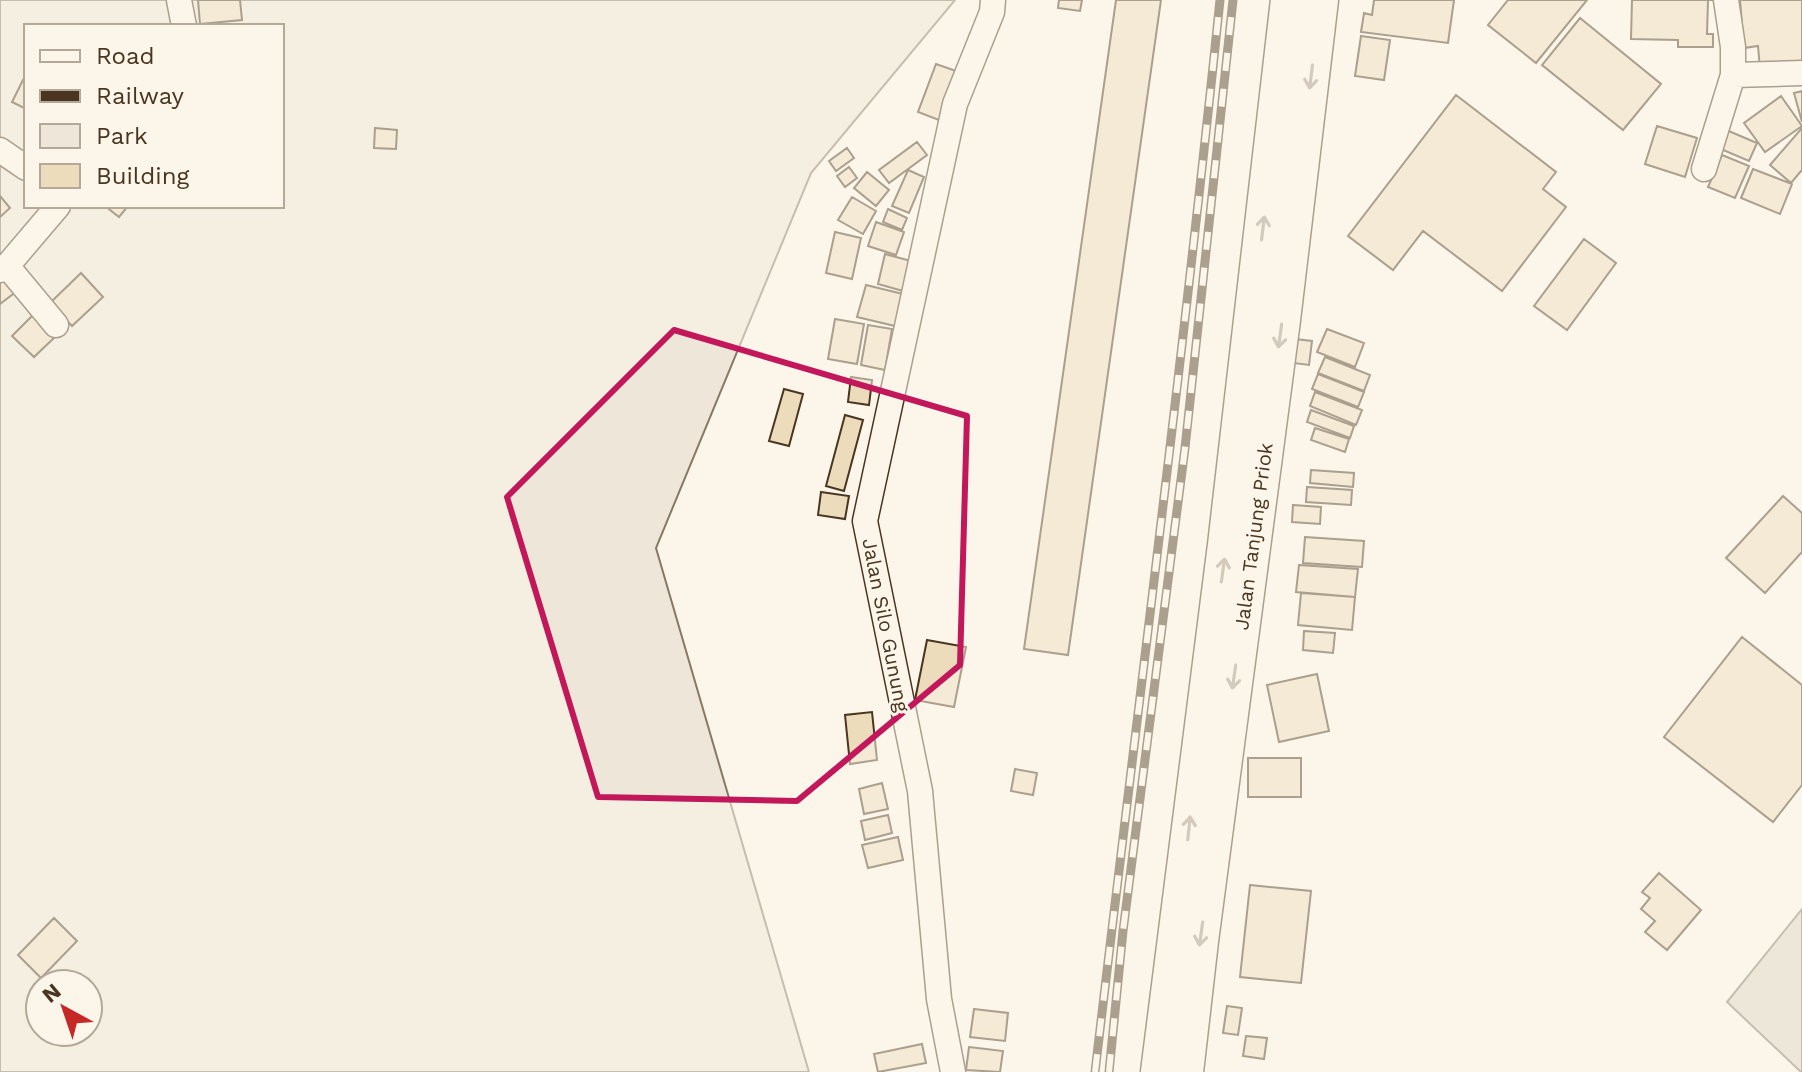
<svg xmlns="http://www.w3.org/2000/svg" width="1802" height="1072" viewBox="0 0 1802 1072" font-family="'Work Sans',sans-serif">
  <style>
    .green { fill: #ede6d9; stroke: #887966; stroke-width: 2; fill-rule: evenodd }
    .water { fill: #dcd4c6; stroke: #887966; stroke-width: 2 }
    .building { fill: #ecdcbc; stroke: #4a3520; stroke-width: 2 }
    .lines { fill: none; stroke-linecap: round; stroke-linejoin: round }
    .minor-casing { stroke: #4a3520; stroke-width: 27 }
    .highway-casing { stroke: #4a3520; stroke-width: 39 }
    .minor { stroke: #fbf6e9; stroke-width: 24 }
    .highway { stroke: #fbf6e9; stroke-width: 36 }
    .rail-casing { stroke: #4a3520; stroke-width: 9 }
    .rail { stroke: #fbf6e9; stroke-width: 6; stroke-dasharray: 18; stroke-linecap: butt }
    .oneway { stroke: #a29684 }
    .marked { fill: none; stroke: #c2185b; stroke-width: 6; stroke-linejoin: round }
    .labels { text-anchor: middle; stroke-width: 6; stroke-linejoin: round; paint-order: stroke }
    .street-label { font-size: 20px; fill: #4a3520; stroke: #fbf6e9 }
  </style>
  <rect width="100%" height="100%" fill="#fbf6e9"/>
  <path class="green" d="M 0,0 L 955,0 L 811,173 L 656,548 L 809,1072 L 0,1072 ZM 26,26 L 282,26 L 282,206 L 26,206 ZM 40,984 L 88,984 L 88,1032 L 40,1032 Z"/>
  <path class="water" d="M 1802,909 L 1802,1072 L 1801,1072 L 1727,1002 Z"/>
  <path class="building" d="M 198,0 L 240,0 L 242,20 L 200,24 Z
    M 1059,0 L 1082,0 L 1080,11 L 1058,8 Z
    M 1116,0 L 1161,0 L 1068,655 L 1024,649 Z
    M 1374,0 L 1454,0 L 1448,43 L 1361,32 L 1364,13 L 1372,15 Z
    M 1508,0 L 1587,0 L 1536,63 L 1488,25 Z
    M 1632,0 L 1716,0 L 1708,0 L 1707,34 L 1713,34 L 1713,47 L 1678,47 L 1678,40 L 1631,39 Z
    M 1740,0 L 1802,0 L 1802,66 L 1760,69 L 1758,46 L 1744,48 Z
    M 1580,18 L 1661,84 L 1623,130 L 1542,65 Z
    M 1361,36 L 1390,40 L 1384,80 L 1355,76 Z
    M 936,64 L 962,73 L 944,122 L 918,112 Z
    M 26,74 L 26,109 L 12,102 Z
    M 1802,91 L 1802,122 L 1794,93 Z
    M 1456,95 L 1556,172 L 1543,189 L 1566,207 L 1502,291 L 1423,231 L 1393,270 L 1348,236 Z
    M 1781,96 L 1802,126 L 1765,152 L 1744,123 Z
    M 1657,126 L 1697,138 L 1685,177 L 1645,164 Z
    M 375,128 L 397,130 L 396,149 L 374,148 Z
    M 1802,128 L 1802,170 L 1791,183 L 1770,165 Z
    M 1724,129 L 1757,143 L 1749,161 L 1716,147 Z
    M 917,142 L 927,155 L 889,183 L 879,170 Z
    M 847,148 L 854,158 L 836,171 L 829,161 Z
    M 1722,155 L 1749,166 L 1735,198 L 1708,187 Z
    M 849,167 L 857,178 L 845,187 L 837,176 Z
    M 1753,169 L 1792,184 L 1780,214 L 1741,198 Z
    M 908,170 L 924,177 L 909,213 L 892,206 Z
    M 867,172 L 889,190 L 876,206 L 854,188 Z
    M 0,196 L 10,208 L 0,217 Z
    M 852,197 L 876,211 L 863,234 L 838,220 Z
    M 105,206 L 128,206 L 119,217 Z
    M 888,209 L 907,218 L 902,230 L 883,222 Z
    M 876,222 L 904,232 L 896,255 L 868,246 Z
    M 835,232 L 861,238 L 852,279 L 826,273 Z
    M 1584,239 L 1616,263 L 1567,330 L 1534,306 Z
    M 885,254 L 911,261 L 903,291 L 878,284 Z
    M 81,273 L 103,297 L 72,326 L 50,303 Z
    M 5,277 L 17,291 L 0,304 L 0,281 Z
    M 866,285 L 903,294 L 895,326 L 857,317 Z
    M 34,314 L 56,336 L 34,357 L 12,336 Z
    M 835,319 L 864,324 L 857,364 L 828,359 Z
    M 868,325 L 892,329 L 885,370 L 861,365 Z
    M 1327,329 L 1364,343 L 1355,367 L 1317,352 Z
    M 1295,339 L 1312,341 L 1309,365 L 1293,363 Z
    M 1325,357 L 1370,375 L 1364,391 L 1318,373 Z
    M 1318,374 L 1364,392 L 1358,407 L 1312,389 Z
    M 851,377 L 872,380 L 869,405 L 848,402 Z
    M 784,389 L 803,394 L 789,446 L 769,441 Z
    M 1315,392 L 1362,410 L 1356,425 L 1310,406 Z
    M 1311,410 L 1354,426 L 1350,438 L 1307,422 Z
    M 845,415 L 863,420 L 844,491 L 826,486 Z
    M 1315,428 L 1349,439 L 1345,452 L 1311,440 Z
    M 1311,470 L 1354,473 L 1353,487 L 1310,483 Z
    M 1307,487 L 1352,490 L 1351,505 L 1306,502 Z
    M 821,492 L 849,496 L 845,519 L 818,515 Z
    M 1783,496 L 1802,513 L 1802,552 L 1765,593 L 1726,558 Z
    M 1293,505 L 1321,507 L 1320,524 L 1292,522 Z
    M 1305,537 L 1364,541 L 1362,567 L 1303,563 Z
    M 1299,565 L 1358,569 L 1355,597 L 1296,592 Z
    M 1301,593 L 1355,597 L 1352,630 L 1298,625 Z
    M 1304,631 L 1335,633 L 1333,653 L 1303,650 Z
    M 1742,637 L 1802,685 L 1802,785 L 1773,822 L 1664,737 Z
    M 927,640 L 966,647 L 954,707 L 915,700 Z
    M 1317,674 L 1329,731 L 1279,742 L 1267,685 Z
    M 872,712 L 877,760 L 850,764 L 845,715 Z
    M 1248,758 L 1301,758 L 1301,797 L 1248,797 Z
    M 1015,769 L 1037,773 L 1033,795 L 1011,791 Z
    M 882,783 L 888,809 L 864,814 L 859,789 Z
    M 888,815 L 892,833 L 865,840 L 861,821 Z
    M 898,837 L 903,860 L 868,868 L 862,845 Z
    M 1659,873 L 1701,910 L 1667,950 L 1645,932 L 1655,921 L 1641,909 L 1650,898 L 1642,892 Z
    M 1250,885 L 1311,891 L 1301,983 L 1240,977 Z
    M 54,918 L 77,941 L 41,978 L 18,955 Z
    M 1227,1006 L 1242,1008 L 1238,1035 L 1223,1033 Z
    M 974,1009 L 1008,1013 L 1005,1041 L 970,1037 Z
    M 1246,1036 L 1267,1038 L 1264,1059 L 1243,1056 Z
    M 922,1044 L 926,1063 L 878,1072 L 874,1054 Z
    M 969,1047 L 1003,1051 L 1000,1072 L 966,1070 Z"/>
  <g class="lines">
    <g class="minor-casing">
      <path id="minor" d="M 179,0 L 184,26
        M 1733,75 L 1802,73
        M 0,150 L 26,168
        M 1704,169 L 1733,75 L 1733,47 L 1726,0
        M 7,266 L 56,325
        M 0,270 L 7,266 L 58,206
        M 953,1072 L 939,999 L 920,791 L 865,521 L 955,104 L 992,12 L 993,0"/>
    </g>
    <g class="highway-casing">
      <g id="highway">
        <path d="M 1159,1072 L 1226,545 L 1289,0"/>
        <path id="s1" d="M 1185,1072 L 1200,941 L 1282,320 L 1320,0"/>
      </g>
    </g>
    <use href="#minor" class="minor"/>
    <use href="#highway" class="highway"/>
    <g class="rail-casing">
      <path id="rail" d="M 1095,1072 C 1137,715 1183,358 1220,0
        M 1109,1072 L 1123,931 L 1185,448 L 1233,0"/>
    </g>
    <use href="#rail" class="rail"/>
  </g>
  <defs><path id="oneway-shaft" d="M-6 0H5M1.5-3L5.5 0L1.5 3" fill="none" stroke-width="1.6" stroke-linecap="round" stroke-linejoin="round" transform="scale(2)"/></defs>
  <g class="oneway">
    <use href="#oneway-shaft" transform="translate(1311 77) rotate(97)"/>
    <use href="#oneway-shaft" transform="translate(1263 228) rotate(-83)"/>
    <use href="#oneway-shaft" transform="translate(1280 336) rotate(98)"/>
    <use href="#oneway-shaft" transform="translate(1223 570) rotate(-82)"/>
    <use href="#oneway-shaft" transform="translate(1234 677) rotate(98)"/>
    <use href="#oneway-shaft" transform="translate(1189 828) rotate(-84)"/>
    <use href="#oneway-shaft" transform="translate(1201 934) rotate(98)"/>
  </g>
  <path d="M0 0H1802V1072H0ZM 674,330 L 967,416 L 960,665 L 797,801 L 598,797 L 507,497 Z" fill="#fbf6e9" fill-opacity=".55" fill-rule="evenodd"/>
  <path class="marked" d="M 674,330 L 967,416 L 960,665 L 797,801 L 598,797 L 507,497 Z"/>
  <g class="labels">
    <g class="street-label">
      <text dy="7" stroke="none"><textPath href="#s1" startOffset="540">Jalan Tanjung Priok</textPath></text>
      <text transform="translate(886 625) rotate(79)" y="7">Jalan Silo Gunung</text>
    </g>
  </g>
  <rect x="24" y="24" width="260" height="184" fill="#fbf6e9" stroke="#b4a999" stroke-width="2"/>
  <rect x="40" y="50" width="40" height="12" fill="#fbf6e9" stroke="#b4a999" stroke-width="2"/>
  <text x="96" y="64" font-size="24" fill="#4a3520">Road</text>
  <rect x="40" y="90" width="40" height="12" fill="#4a3520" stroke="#b4a999" stroke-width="2"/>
  <text x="96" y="104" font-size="24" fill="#4a3520">Railway</text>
  <rect x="40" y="124" width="40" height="24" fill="#ede6d9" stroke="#b4a999" stroke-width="2"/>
  <text x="96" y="144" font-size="24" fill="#4a3520">Park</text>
  <rect x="40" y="164" width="40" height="24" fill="#ecdcbc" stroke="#b4a999" stroke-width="2"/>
  <text x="96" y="184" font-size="24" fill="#4a3520">Building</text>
  <g transform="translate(64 1008) rotate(320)"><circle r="38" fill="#fbf6e9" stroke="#b4a999" stroke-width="2"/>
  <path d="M0-6L14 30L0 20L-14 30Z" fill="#c62828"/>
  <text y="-12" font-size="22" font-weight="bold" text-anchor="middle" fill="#4a3520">N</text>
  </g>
</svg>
